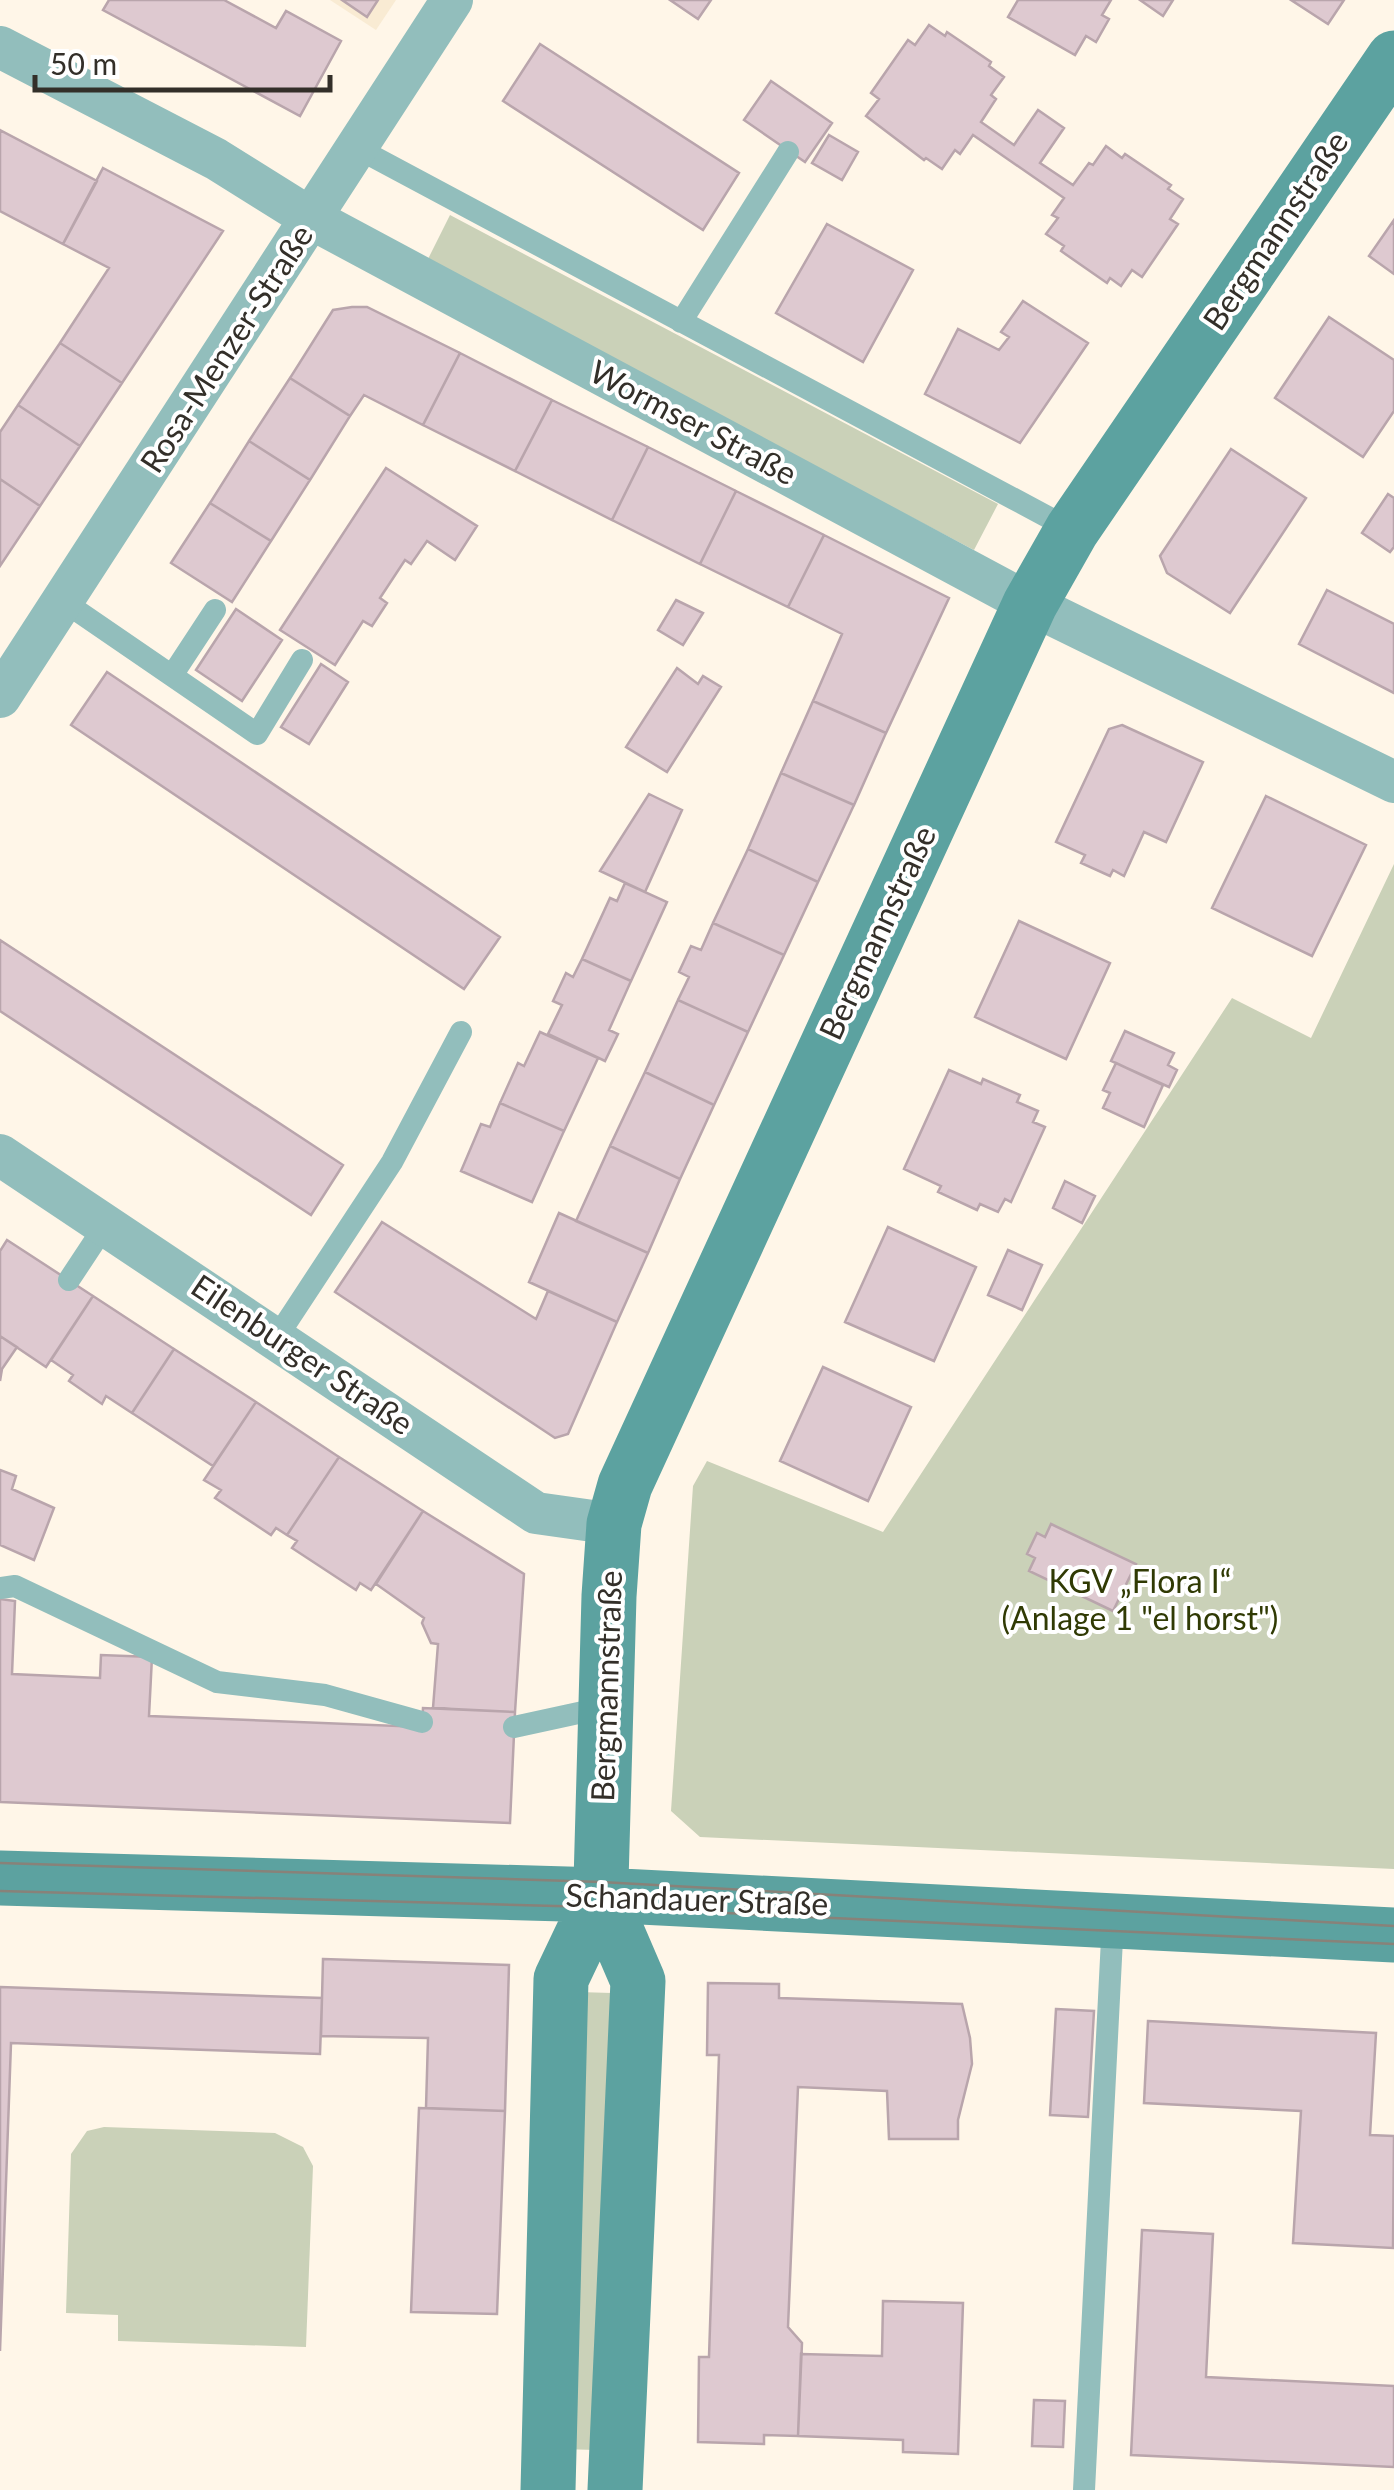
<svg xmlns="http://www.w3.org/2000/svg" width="1394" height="2490" viewBox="0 0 1394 2490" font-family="Lato,sans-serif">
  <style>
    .built { fill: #f9ebd3 }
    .green { fill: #cad1b8 }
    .building { fill: #dec9d0; stroke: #b9a5ac; stroke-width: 2.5 }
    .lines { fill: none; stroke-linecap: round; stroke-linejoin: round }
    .lane { stroke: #92bebc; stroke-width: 22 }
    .street { stroke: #92bebc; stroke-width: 42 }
    .secondary { stroke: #5ca2a0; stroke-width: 55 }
    .tram { stroke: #888279; stroke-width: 2.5 }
    .labels { text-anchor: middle; stroke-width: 8; stroke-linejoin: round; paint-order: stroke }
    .street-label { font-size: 32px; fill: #332f29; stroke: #fff }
    .park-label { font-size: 32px; fill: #303a04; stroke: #fff }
  </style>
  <rect width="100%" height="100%" fill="#fff6e8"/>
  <path class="built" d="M 330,0 L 396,0 L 376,30 Z"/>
  <path class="green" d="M 450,215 L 998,504 L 974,550 L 426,263 Z
    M 1394,864 L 1394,1869 L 700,1837 L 671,1811 L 693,1486 L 707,1461 L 883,1532 L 1232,998 L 1311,1038 Z
    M 578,1992 L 612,1993 L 596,2450 L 561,2449 Z
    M 104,2127 L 275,2133 L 303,2147 L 313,2166 L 306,2347 L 118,2341 L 118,2315 L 66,2313 L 71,2154 L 87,2131 Z"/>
  <path class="building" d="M 109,0 L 224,0 L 276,28 L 286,11 L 341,41 L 300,116 L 103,10 Z
    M 342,0 L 378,0 L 367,17 Z
    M 670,0 L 711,0 L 698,19 Z
    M 1018,0 L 1111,0 L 1102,15 L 1109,19 L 1096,42 L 1086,36 L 1075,55 L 1008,17 Z
    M 1140,0 L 1173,0 L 1163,16 Z
    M 1291,0 L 1344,0 L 1328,24 Z
    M 929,25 L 945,36 L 947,32 L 991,62 L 989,66 L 1004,77 L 991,95 L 996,99 L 981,122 L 1014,145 L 1038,110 L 1064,128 L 1040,163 L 1073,185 L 1089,163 L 1093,165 L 1106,146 L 1122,158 L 1125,154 L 1171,185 L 1168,189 L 1183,199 L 1170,219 L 1178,224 L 1142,277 L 1132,270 L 1121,286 L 1110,278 L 1107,283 L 1061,251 L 1064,246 L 1046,234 L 1058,218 L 1052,215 L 1064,198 L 973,135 L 960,154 L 955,150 L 942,169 L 926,158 L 924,160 L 866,116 L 879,99 L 871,93 L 908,40 L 915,45 Z
    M 540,44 L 739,173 L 703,230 L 503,101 Z
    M 771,81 L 832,123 L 805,162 L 744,120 Z
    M 0,130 L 97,181 L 63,244 L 0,211 Z
    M 829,135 L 858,152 L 842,180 L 812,163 Z
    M 103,168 L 223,231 L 122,383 L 60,343 L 109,268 L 63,244 Z
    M 1394,220 L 1394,274 L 1369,256 Z
    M 827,224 L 913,270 L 863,362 L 776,313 Z
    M 1023,301 L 1088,343 L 1020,443 L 925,394 L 958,329 L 999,350 L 1009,337 L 1001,332 Z
    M 352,307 L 367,307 L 460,353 L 423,425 L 364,395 L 350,416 L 290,378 L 333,310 Z
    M 1329,317 L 1394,360 L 1394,411 L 1363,457 L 1275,398 Z
    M 60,343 L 122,383 L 80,446 L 18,405 Z
    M 460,353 L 552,400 L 515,471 L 423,425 Z
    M 290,378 L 350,416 L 310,480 L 249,441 Z
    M 552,400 L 648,447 L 612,520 L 515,471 Z
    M 18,405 L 80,446 L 40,506 L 0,479 L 0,432 Z
    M 249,441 L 310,480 L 271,541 L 210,503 Z
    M 648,447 L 736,491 L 700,564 L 612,520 Z
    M 1231,449 L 1306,498 L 1230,613 L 1167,573 L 1160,556 Z
    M 386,468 L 477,526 L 455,560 L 427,541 L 411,564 L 405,560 L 380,598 L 387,603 L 372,626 L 363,621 L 335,665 L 280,630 Z
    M 0,479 L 40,506 L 0,566 Z
    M 736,491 L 824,535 L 788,607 L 700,564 Z
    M 1388,494 L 1394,498 L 1394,547 L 1390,552 L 1362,533 Z
    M 210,503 L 271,541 L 232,602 L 171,563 Z
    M 824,535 L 949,598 L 886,733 L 813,701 L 842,634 L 788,607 Z
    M 1327,590 L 1394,624 L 1394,693 L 1299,644 Z
    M 676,600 L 703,613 L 683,645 L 658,630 Z
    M 236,609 L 282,640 L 242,701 L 196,670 Z
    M 321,664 L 348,682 L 309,744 L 281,727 Z
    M 677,668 L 698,684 L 703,676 L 721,687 L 667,772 L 626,747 Z
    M 107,672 L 500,937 L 464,989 L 71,725 Z
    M 813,701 L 886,733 L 854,805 L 781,773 Z
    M 1122,725 L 1203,762 L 1166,842 L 1144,832 L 1124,876 L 1113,870 L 1110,876 L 1081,863 L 1085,855 L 1056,842 L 1109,729 Z
    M 781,773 L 854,805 L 818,882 L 748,849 Z
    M 649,794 L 682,810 L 645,892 L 600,871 Z
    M 1266,796 L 1366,845 L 1312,956 L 1212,908 Z
    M 748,849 L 818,882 L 784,955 L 713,923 Z
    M 625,883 L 667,902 L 631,981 L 582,959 L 610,898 L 617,901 Z
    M 1019,921 L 1110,963 L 1066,1059 L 975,1017 Z
    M 713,923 L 784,955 L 748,1032 L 678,1000 L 689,977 L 679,972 L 691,946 L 701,950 Z
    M 0,940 L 343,1165 L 311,1215 L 0,1011 Z
    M 582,959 L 631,981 L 609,1030 L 618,1034 L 605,1061 L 548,1034 L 562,1005 L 553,1001 L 566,973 L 573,977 Z
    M 678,1000 L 748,1032 L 714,1105 L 645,1072 Z
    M 1125,1031 L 1174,1053 L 1168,1065 L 1177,1070 L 1169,1087 L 1111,1061 Z
    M 540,1032 L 598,1058 L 564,1131 L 500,1103 L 518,1063 L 524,1066 Z
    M 1116,1063 L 1163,1085 L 1144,1127 L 1103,1108 L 1110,1093 L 1103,1090 Z
    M 949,1070 L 981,1084 L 983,1079 L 1020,1095 L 1017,1102 L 1038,1111 L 1033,1122 L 1045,1127 L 1011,1202 L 1005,1199 L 998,1212 L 980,1204 L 977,1210 L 938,1192 L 941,1186 L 904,1169 Z
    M 645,1072 L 714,1105 L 680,1179 L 610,1146 Z
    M 500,1103 L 564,1131 L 532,1202 L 461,1171 L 481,1124 L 490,1127 Z
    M 610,1146 L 680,1179 L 648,1253 L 576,1221 Z
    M 1065,1181 L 1095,1196 L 1082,1223 L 1053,1208 Z
    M 559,1213 L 648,1253 L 617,1322 L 529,1282 Z
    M 382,1222 L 536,1319 L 548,1291 L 617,1322 L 568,1434 L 555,1438 L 335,1292 Z
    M 888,1227 L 976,1267 L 934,1361 L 845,1322 Z
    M 7,1240 L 93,1296 L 46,1367 L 0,1336 L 0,1251 Z
    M 1008,1250 L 1042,1265 L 1022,1310 L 988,1295 Z
    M 93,1296 L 174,1349 L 132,1413 L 106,1396 L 102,1404 L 69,1381 L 73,1375 L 51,1360 Z
    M 0,1336 L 17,1347 L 2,1369 L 0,1381 Z
    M 174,1349 L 256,1402 L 213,1466 L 132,1413 Z
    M 823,1367 L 911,1407 L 868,1501 L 780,1461 Z
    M 256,1402 L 339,1457 L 287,1535 L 276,1528 L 271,1535 L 215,1498 L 221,1490 L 204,1480 Z
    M 339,1457 L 423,1511 L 371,1590 L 360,1583 L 356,1590 L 292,1548 L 297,1541 L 287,1535 Z
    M 0,1470 L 16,1476 L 12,1489 L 54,1508 L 34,1560 L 0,1545 Z
    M 423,1511 L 524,1574 L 515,1712 L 433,1708 L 438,1644 L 431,1643 L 422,1623 L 424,1618 L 376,1584 Z
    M 1051,1524 L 1136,1564 L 1113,1611 L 1029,1571 L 1035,1558 L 1027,1554 L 1037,1533 L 1045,1537 Z
    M 0,1599 L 15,1601 L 12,1674 L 100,1678 L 101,1655 L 152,1657 L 149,1716 L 422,1727 L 423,1708 L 515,1712 L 510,1823 L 0,1802 Z
    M 323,1959 L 509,1965 L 505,2111 L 426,2108 L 428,2038 L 321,2036 Z
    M 708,1983 L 779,1984 L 779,1998 L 962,2004 L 970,2038 L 972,2064 L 958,2120 L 958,2139 L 889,2139 L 887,2091 L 798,2087 L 788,2327 L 802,2343 L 798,2436 L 764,2435 L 764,2444 L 698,2442 L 699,2357 L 709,2357 L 719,2055 L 707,2055 Z
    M 0,1987 L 322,1998 L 320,2054 L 11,2043 L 0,2351 Z
    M 1056,2009 L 1094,2011 L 1088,2117 L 1050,2115 Z
    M 1148,2021 L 1376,2033 L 1370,2135 L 1394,2136 L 1393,2248 L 1293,2243 L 1301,2111 L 1144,2103 Z
    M 419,2108 L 505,2111 L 497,2314 L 411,2312 Z
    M 1142,2230 L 1213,2234 L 1206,2377 L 1394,2386 L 1394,2467 L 1131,2455 Z
    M 883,2301 L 963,2303 L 958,2454 L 903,2452 L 903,2440 L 798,2436 L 801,2354 L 882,2356 Z
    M 1034,2400 L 1065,2401 L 1063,2447 L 1032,2446 Z"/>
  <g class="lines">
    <path class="lane" d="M 357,148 L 1072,530
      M 681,322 L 788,152
      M 63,601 L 257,734 L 302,660
      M 173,674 L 215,610
      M 69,1280 L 106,1224
      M 277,1337 L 392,1162 L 461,1032
      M 0,1588 L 15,1586 L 217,1682 L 325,1695 L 422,1722
      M 514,1727 L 606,1707
      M 1084,2490 L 1113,1919"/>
    <path class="street" d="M 0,47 L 216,159 L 312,219 L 1030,604 L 1394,782
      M 0,697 L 452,0
      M 0,1155 L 536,1513 L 614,1524"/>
    <path class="secondary" d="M 0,1878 L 601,1895 L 1394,1935
      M 548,2490 L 561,1979 L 601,1895
      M 615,2490 L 638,1981 L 601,1895 L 601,1882 L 609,1596 L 614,1524 L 625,1485 L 1030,604 L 1072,530 L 1394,58"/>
    <path class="tram" d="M 0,1863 L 601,1882 L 1394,1926
      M 0,1891 L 594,1907 L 1394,1944"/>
  </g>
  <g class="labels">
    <g class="street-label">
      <text transform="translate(1276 231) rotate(-56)" y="11">Bergmannstraße</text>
      <text transform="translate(227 349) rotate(-57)" y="11">Rosa-Menzer-Straße</text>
      <text transform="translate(693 423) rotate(28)" y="11">Wormser Straße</text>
      <text transform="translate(878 933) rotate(-65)" y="11">Bergmannstraße</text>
      <text transform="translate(302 1355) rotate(34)" y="11">Eilenburger Straße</text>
      <text transform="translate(607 1686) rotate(-88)" y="11">Bergmannstraße</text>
      <text transform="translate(697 1900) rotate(2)" y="11">Schandauer Straße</text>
    </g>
    <g class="park-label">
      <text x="1140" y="1593">KGV „Flora I“<tspan x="1140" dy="37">(Anlage 1 "el horst")</tspan></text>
    </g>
  </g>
  <path d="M35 75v15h295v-15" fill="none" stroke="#332f29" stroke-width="5"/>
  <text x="50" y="75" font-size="30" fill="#332f29" stroke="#ffffff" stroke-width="8" paint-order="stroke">50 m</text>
</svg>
